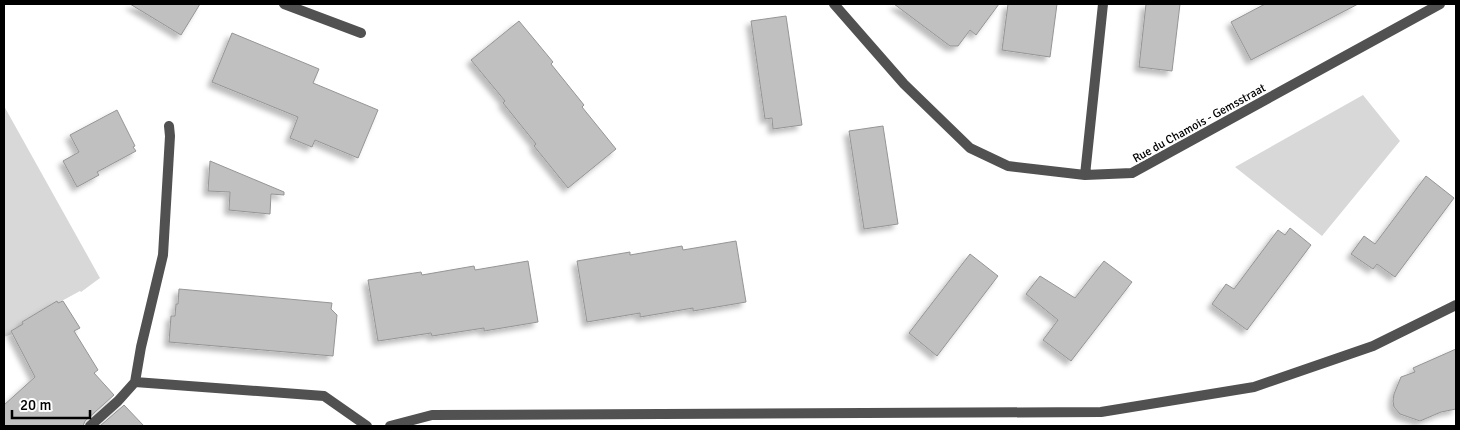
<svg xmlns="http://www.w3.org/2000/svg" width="1460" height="430" viewBox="0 0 1460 430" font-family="Signika,sans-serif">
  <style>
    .green { fill: #d8d8d8 }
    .building { fill: #c0c0c0; stroke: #959595; filter: url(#shadow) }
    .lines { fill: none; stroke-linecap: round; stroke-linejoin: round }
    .street { stroke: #515151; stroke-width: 10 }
    .labels { text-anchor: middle; stroke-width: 4; stroke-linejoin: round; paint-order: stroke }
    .street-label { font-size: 12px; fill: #000; stroke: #fff }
  </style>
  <defs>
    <filter id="shadow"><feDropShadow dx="-4.5" dy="4.5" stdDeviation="2.5" flood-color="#0004"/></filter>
  </defs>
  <rect width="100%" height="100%" fill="#fff"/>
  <path class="green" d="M 1363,95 L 1400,141 L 1322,236 L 1235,167 Z
    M 4,106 L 100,278 L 81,292 L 80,291 L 58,303 L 57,302 L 22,322 L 23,324 L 11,331 L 12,334 L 4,337 Z"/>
  <path class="building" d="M 130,4 L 200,4 L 181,35 Z
    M 894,4 L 999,4 L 976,35 L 970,30 L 958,46 L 950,46 Z
    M 1008,4 L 1057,4 L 1050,57 L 1002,50 Z
    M 1146,4 L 1180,4 L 1172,71 L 1139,67 Z
    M 1265,4 L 1358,4 L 1251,60 L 1231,22 Z
    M 786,16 L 802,125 L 773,129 L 772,118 L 765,119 L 751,21 Z
    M 519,21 L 553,62 L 551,64 L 584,105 L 582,107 L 616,149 L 568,188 L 534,146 L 536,144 L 503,103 L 505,101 L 471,60 Z
    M 232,33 L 319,69 L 313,83 L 378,110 L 358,158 L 315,140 L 312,147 L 290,138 L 298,117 L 212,82 Z
    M 117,110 L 135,146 L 133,147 L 136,151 L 97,172 L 99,175 L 77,187 L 63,161 L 79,152 L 70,135 Z
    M 883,126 L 898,224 L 864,229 L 849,131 Z
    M 210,161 L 284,192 L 284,195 L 271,194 L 270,214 L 229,210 L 230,192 L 208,191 Z
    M 1426,176 L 1454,198 L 1395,277 L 1377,264 L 1373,269 L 1351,254 L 1364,236 L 1375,244 Z
    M 1290,228 L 1311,245 L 1247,330 L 1212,304 L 1226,284 L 1234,289 L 1278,230 L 1285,235 Z
    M 736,241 L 746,302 L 693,311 L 693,308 L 640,317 L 640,313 L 587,322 L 577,261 L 630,252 L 630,255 L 682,246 L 683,250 Z
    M 970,254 L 998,276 L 937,356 L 909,333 Z
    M 528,261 L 538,322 L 484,331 L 484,328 L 432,336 L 431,333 L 378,341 L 368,280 L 421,272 L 422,275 L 474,266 L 475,270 Z
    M 1104,261 L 1132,282 L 1071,361 L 1043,340 L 1058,320 L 1026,294 L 1040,276 L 1075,298 Z
    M 179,289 L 332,303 L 331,309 L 337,315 L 333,356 L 169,342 L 171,316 L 175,316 L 176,304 L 178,304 Z
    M 57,301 L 58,303 L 63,301 L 80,328 L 74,331 L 98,370 L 94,373 L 114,395 L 85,421 L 83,426 L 4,426 L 4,405 L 35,377 L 11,331 L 23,324 L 22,322 Z
    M 1456,349 L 1456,409 L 1441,412 L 1420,421 L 1400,414 L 1394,407 L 1393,401 L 1394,394 L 1401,377 L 1415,372 L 1413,368 Z
    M 124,405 L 144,426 L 100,426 L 123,406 Z"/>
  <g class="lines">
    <path class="street" d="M 284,4 L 361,33
      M 834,4 L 904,84 L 970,148 L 1008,166 L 1085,175 L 1132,173 L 1440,4
      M 1085,175 L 1103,4
      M 135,382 L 141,347 L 163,255 L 170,136 L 169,126
      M 135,382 L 324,396 L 367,426
      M 90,426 L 118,401 L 135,382
      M 390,426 L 432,415 L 1101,412 L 1254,387 L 1373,346 L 1456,305"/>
  </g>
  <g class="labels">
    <g class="street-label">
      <text transform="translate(1199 123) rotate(-29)" y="4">Rue du Chamois - Gemsstraat</text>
    </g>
  </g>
  <rect width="1460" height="430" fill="none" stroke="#000000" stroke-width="10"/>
  <path d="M12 410v8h78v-8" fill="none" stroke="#000000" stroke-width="2.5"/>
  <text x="20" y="410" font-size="15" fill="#000000" stroke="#ffffff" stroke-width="4" paint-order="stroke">20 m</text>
</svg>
